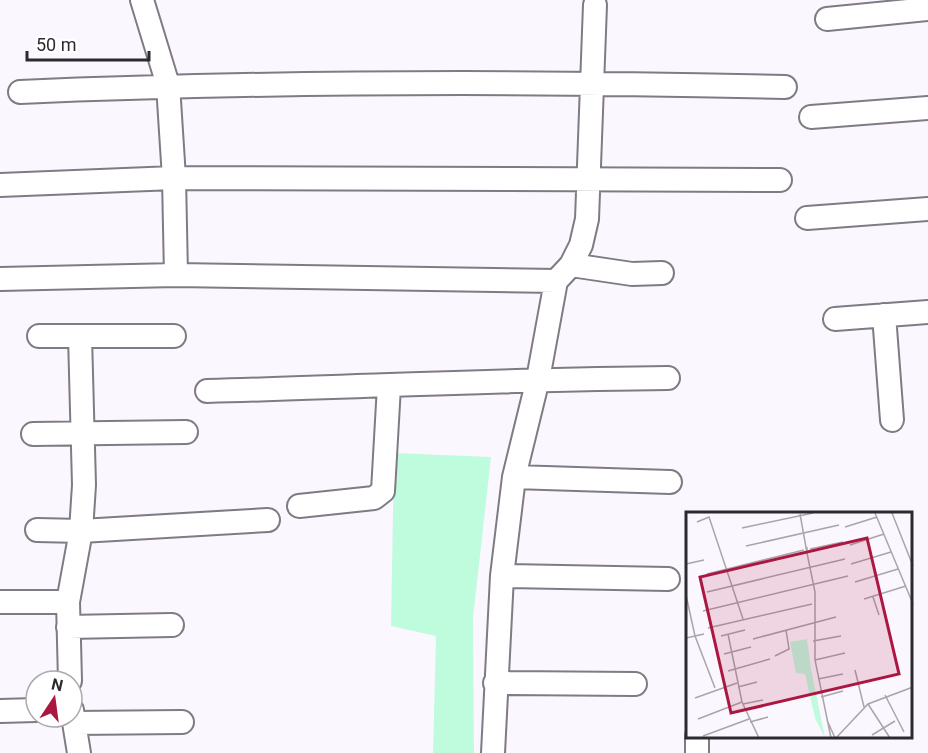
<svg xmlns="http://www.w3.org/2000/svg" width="928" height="753" viewBox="0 0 928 753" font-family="Roboto,sans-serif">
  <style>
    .green { fill: #bffcde }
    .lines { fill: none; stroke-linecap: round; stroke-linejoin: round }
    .minor-casing { stroke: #807a84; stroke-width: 26 }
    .minor { stroke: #fff; stroke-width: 22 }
    .inset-road { fill: none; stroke: #a9a5ab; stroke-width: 1.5 }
    .view { fill: #ac1741; fill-opacity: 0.15; stroke: #ac1741; stroke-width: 3 }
    .inset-edge { fill: none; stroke: #2d2a2f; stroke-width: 3 }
  </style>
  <rect width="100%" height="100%" fill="#fbf7fe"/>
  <path class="green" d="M 394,453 L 491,457 L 473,618 L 474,753 L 433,753 L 436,636 L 391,626 Z"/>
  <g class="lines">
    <g class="minor-casing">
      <path id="minor" d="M 142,0 L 168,85 L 174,178 L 176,275
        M 827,19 L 928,9
        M 20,92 C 275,81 530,81 785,87
        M 811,117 L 928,108
        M 0,185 L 174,178 L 780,180
        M 807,218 L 928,209
        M 571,265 L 632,274 L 662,273
        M 0,279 L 176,275 L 556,281
        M 884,315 L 892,420
        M 835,319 L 928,312
        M 39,336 L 174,336
        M 207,391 C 361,387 514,379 668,378
        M 33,434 L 186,432
        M 514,477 L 670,482
        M 299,506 L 374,498 L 383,491 L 389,386
        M 37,530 L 81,531 L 268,520
        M 502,576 L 668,579
        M 0,602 L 68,602
        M 68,627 L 172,625
        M 70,681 L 68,602 L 81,531 L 84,485 L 80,336
        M 495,683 L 635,684
        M 72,710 L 79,753
        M 0,711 L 36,710
        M 74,723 L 182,722
        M 493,753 L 502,576 L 514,477 L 538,379 L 556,281 L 571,265 L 581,245 L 587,219 L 595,5
        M 697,753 L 697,736"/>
    </g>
    <use href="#minor" class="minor"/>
  </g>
  <g transform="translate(686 512)">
    <rect width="226" height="226" fill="#fbf7fe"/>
    <path d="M 121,127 L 125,157 L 139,226 L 129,206 L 119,162 L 110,161 L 104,130 Z" fill="#bffcde"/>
    <path class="inset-road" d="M 189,1 L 227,92M 206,1 L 227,54M 114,2 L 121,41 L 121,35M 11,10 L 23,5 L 57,107M 159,15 L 191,5M 56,16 L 127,1M 164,33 L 198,22M 60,34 L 153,13M 124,37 L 157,30M 121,41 L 129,80 L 129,148 L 145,226M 0,52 L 18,48M 165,52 L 205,40M 21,62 L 118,38M 169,70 L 212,57M 21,80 L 159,47M 0,83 L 9,124 L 29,176M 187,85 L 193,103M 178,87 L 220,74M 17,99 L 162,64M 22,116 L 126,92M 42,122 L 56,190 L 73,226M 35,124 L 59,118M 0,126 L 18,122M 67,127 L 150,105M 127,129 L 155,124M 38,142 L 65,135M 89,144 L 103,137 L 100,118M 129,148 L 159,141M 169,158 L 178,195M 42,159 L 84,147M 132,167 L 157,162M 52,175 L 71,170M 199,183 L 218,220M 135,185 L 157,179M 9,186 L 51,171M 57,192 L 77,188M 182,192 L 204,226M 12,207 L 56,190M 141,208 L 149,226M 64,210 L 82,205M 186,223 L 209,209M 17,224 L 63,207M 150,226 L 182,192 L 227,175"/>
    <path class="view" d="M 181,26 L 213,162 L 45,201 L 14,65 Z"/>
    <rect width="226" height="226" class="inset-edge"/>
  </g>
  <g transform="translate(54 699) rotate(13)"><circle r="28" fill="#ffffff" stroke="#abaaac" stroke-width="1.5"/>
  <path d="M0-4.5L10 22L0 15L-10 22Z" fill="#ac1741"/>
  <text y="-9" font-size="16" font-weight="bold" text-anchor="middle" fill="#2d2a2f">N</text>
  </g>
  <path d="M27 51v9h122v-9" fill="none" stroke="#2d2a2f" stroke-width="3"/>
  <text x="36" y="51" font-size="18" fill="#2d2a2f" stroke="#ffffff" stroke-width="4.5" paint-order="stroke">50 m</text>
</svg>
